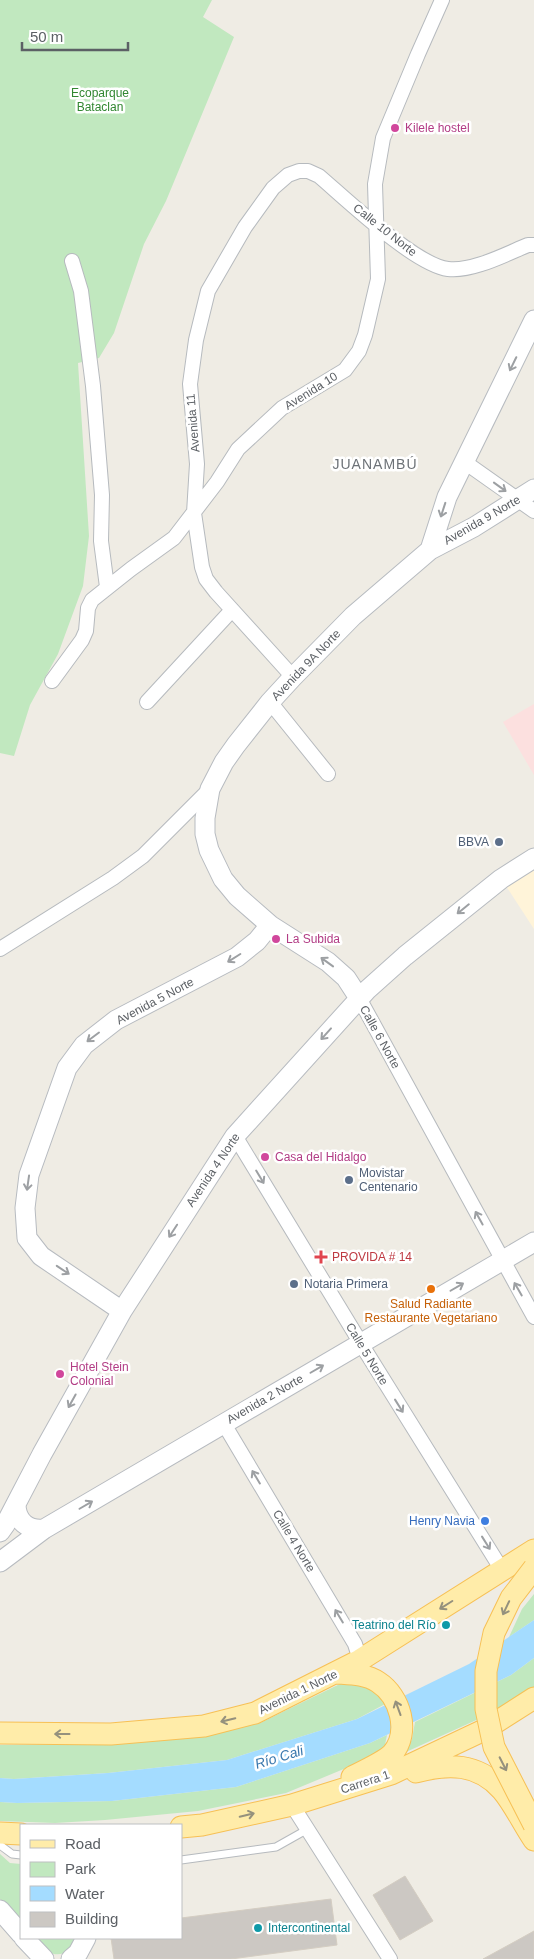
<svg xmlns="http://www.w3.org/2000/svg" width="534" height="1959" viewBox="0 0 534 1959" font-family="Helvetica,sans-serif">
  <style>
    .commercial { fill: #fff4d9 }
    .medical { fill: #fce0df }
    .green { fill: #c1e8bf }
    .water { fill: #a4dcff }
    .building { fill: #ccc8c3; stroke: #d4cdc2 }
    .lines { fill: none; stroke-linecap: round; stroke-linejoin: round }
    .lane-casing { stroke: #b6babe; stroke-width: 9 }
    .street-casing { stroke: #b6babe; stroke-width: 16 }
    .secondary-casing { stroke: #b7bbc0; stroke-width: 21 }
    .primary-casing { stroke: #f7c055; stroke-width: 23 }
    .lane { stroke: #fff; stroke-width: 7 }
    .street { stroke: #fff; stroke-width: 14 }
    .secondary { stroke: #fff; stroke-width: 19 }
    .primary { stroke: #ffeca9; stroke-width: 21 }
    .primary-bridge-casing { stroke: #f7c055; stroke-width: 23; stroke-linecap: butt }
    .primary-bridge { stroke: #ffeca9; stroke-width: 21 }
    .oneway { stroke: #9da0a3 }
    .oneway2 { stroke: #95917d }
    .hotel-dot { fill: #d1479c; stroke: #fff; stroke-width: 2 }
    .service-dot { fill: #5c6f8a; stroke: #fff; stroke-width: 2 }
    .health-dot { fill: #e0444e; stroke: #fff; stroke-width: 2 }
    .food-dot { fill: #e8710a; stroke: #fff; stroke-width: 2 }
    .shop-dot { fill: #3f7fe0; stroke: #fff; stroke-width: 2 }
    .culture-dot { fill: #0f9aa8; stroke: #fff; stroke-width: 2 }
    .labels { text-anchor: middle; stroke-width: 5; stroke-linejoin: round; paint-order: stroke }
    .park-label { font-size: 12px; fill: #328731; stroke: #fff }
    .hotel-label { font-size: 12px; fill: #b23c85; stroke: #fff; text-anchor: start }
    .street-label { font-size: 12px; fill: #5c6065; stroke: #fff }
    .service-label { font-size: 12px; fill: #4e5e75; stroke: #fff; text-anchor: start }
    .health-label { font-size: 12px; fill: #be3a42; stroke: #fff; text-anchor: start }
    .food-label { font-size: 12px; fill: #c56008; stroke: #fff }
    .shop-label { font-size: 12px; fill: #366cbe; stroke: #fff; text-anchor: end }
    .culture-label { font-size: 12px; fill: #0d838f; stroke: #fff; text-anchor: end }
    .neighbourhood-label { font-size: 14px; letter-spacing: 1px; fill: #6d7277; stroke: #fff }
    .water-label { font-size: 14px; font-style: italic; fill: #3a78ad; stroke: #fff }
  </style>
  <rect width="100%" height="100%" fill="#efece4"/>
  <path class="commercial" d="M 534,858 L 534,929 L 506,886 Z"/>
  <path class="medical" d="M 534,704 L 534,775 L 503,722 Z"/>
  <path class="green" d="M 0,0 L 212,0 L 203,17 L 234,37 L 166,201 L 144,244 L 114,333 L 99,358 L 78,363 L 89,536 L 83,586 L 58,654 L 30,705 L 14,756 L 0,753 Z
    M 534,1594 L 534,1620 L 509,1637 L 522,1609 Z
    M 534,1658 L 534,1687 L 505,1707 L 406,1752 L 412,1739 L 415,1722 L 511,1675 Z
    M 346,1681 L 376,1691 L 387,1703 L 357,1719 L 227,1760 L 108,1773 L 14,1779 L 0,1778 L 0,1745 L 112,1744 L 204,1736 L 260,1723 Z
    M 387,1735 L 385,1745 L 375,1756 L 286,1793 L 198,1811 L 105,1820 L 55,1823 L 0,1821 L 0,1802 L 17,1803 L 112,1801 L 236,1787 L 370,1743 Z
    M 0,1854 L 10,1863 L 21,1864 L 21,1923 L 0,1899 Z
    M 35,1938 L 77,1938 C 74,1949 61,1959 49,1952 C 44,1949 39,1942 35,1938 Z"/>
  <path class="water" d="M 534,1620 L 534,1658 L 511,1675 L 370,1743 L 236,1787 L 112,1801 L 17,1803 L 0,1802 L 0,1778 L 14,1779 L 108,1773 L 227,1760 L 357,1719 L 469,1664 Z"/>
  <path class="building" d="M 405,1876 L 433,1921 L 400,1940 L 373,1895 Z
    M 331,1899 L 337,1945 L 231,1959 L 114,1959 L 111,1938 L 181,1938 L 181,1918 Z
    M 534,1931 L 534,1959 L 483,1959 L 516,1941 Z"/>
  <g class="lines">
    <g class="lane-casing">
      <path id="lane" d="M 0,1845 L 12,1854 L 21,1855
        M 181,1860 L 276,1847 L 308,1829"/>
    </g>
    <g class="street-casing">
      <path id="street" d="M 72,261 L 81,291 L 93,386 L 102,495 L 101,541 L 107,587
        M 466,463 L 534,511
        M 293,677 L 216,592 L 206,579 L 202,567 L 194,513 L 197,464 L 190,384 L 196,340 L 208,291 L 245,227 L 273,188 L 288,175 L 299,171 L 308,171 L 319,176 C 346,199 415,265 448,269 C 472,272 506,254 528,245 L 534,245
        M 52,681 L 82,640 L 86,631 L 88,608 L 92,600 L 131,569 L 174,538 L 217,482 L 238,449 L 282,408 L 345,370 L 359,351 L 365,335 L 378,279 L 375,184 L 383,138 L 418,54 L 442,0
        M 147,702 L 232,610
        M 270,702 L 328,774
        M 0,949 L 113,878 L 143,856 L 210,789
        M 359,998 L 534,1317
        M 235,1136 L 368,1355 L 502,1570
        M 224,1424 L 355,1644 L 360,1660
        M 292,1805 L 390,1959"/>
    </g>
    <g class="secondary-casing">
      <path id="secondary" d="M 430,550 L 474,527 L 534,489
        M 359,998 L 346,978 L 328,962 L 270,925 L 237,896 L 223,879 L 209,850 L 205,834 L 205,818 L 210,789 L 224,762 L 236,745 L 270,702 L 293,677 L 353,616 L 430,550 L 447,497 L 534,320
        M 122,1311 L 41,1256 L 27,1238 L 25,1208 L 29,1175 L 67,1068 L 84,1045 L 116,1020 L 237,957 L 257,941 L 270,925
        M 16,1504 C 16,1521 28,1531 44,1529
        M 0,1532 L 5,1525 L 42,1454 L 122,1311 L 235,1136 L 367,990 L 405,956 L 501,879 L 534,858
        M 0,1562 L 44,1529 L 534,1242
        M 0,1910 L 21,1934
        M 24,1938 L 44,1959
        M 71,1959 L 78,1953 L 86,1938"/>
    </g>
    <g class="primary-casing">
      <path id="primary" d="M 337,1673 C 351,1674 366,1674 378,1682 C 400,1696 411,1732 392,1754 C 384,1762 362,1772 352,1777
        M 0,1733 L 111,1734 L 204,1726 L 255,1713 L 360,1660 L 534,1550
        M 416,1772 C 448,1763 478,1763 502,1790 C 514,1804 523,1824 534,1840
        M 181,1827 L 202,1825 L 292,1805 L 391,1774 L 484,1730 L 534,1698
        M 0,1833 L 21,1834"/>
    </g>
    <use href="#lane" class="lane"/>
    <use href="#street" class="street"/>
    <use href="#secondary" class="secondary"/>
    <use href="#primary" class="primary"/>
    <g class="primary-bridge-casing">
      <path id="primary-bridge" d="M 534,1568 L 511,1598 L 494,1633 L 486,1671 L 486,1709 L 494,1747 L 534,1825"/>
    </g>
    <use href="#primary-bridge" class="primary-bridge"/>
  </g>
  <defs><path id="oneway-shaft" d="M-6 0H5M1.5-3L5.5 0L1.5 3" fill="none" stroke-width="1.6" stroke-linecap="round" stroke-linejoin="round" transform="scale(1.25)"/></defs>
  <g class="oneway">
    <use href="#oneway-shaft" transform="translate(513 364) rotate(116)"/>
    <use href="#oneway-shaft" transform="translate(500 487) rotate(36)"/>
    <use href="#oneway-shaft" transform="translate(443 510) rotate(108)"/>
    <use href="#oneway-shaft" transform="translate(463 909) rotate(141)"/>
    <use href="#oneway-shaft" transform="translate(234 958) rotate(148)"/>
    <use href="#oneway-shaft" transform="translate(327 962) rotate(-144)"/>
    <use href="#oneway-shaft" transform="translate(326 1034) rotate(132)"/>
    <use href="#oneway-shaft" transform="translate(93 1037) rotate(143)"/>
    <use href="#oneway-shaft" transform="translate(260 1177) rotate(59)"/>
    <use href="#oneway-shaft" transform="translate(28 1183) rotate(98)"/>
    <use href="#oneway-shaft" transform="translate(479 1218) rotate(-119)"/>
    <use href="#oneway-shaft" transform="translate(173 1231) rotate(123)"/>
    <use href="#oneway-shaft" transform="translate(63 1270) rotate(34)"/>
    <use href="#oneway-shaft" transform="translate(457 1287) rotate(-30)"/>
    <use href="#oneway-shaft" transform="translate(518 1289) rotate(-120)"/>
    <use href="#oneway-shaft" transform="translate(317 1369) rotate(-30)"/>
    <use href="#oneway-shaft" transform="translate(72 1401) rotate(119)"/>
    <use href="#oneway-shaft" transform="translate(399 1406) rotate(58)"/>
    <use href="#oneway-shaft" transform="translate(256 1477) rotate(-121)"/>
    <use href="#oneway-shaft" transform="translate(86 1505) rotate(-30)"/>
    <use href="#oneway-shaft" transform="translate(486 1543) rotate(58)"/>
    <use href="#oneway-shaft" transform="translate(339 1616) rotate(-121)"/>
  </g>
  <g class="oneway2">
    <use href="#oneway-shaft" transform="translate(446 1605) rotate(148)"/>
    <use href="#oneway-shaft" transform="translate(506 1608) rotate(115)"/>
    <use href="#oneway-shaft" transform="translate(398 1708) rotate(-110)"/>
    <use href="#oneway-shaft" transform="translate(228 1720) rotate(167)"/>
    <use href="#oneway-shaft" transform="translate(62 1734) rotate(-180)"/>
    <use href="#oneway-shaft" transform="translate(503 1764) rotate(63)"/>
    <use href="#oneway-shaft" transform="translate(247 1815) rotate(-13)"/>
  </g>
  <g class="hotel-dot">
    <circle cx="395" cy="128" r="5"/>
    <circle cx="276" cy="939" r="5"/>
    <circle cx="265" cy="1157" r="5"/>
    <circle cx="60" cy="1374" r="5"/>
  </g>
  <g class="service-dot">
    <circle cx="499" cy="842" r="5"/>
    <circle cx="349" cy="1180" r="5"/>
    <circle cx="294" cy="1284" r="5"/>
  </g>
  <path class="health-dot" d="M318.5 1249.5h5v5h5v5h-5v5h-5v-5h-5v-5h5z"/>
  <circle class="food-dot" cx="431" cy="1289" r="5"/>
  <circle class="shop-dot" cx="485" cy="1521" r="5"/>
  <g class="culture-dot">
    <circle cx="446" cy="1625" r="5"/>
    <circle cx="258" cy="1928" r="5"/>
  </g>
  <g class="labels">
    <g class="park-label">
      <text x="100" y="97">Ecoparque<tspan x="100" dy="14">Bataclan</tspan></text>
    </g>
    <g class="hotel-label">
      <text x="405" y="132">Kilele hostel</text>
      <text x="286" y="943">La Subida</text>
      <text x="275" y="1161">Casa del Hidalgo</text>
      <text x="70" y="1371">Hotel Stein<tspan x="70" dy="14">Colonial</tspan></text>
    </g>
    <g class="street-label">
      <text transform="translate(385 230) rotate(38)" y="4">Calle 10 Norte</text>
      <text transform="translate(311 391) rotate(-32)" y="4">Avenida 10</text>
      <text transform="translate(193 423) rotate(-95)" y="4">Avenida 11</text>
      <text transform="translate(482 520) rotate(-30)" y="4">Avenida 9 Norte</text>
      <text transform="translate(306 665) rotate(-46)" y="4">Avenida 9A Norte</text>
      <text transform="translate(155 1001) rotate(-28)" y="4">Avenida 5 Norte</text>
      <text transform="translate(380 1037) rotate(61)" y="4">Calle 6 Norte</text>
      <text transform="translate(213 1170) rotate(-56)" y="4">Avenida 4 Norte</text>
      <text transform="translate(367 1354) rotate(59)" y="4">Calle 5 Norte</text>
      <text transform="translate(265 1399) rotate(-30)" y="4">Avenida 2 Norte</text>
      <text transform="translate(294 1541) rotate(59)" y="4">Calle 4 Norte</text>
      <text transform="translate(298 1692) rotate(-26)" y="4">Avenida 1 Norte</text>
      <text transform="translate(365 1782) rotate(-18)" y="4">Carrera 1</text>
    </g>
    <g class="service-label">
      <text x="489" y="846" text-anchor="end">BBVA</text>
      <text x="359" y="1177">Movistar<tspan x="359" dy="14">Centenario</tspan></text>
      <text x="304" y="1288">Notaria Primera</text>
    </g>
    <g class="health-label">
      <text x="332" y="1261">PROVIDA # 14</text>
    </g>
    <g class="food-label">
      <text x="431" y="1308">Salud Radiante<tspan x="431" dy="14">Restaurante Vegetariano</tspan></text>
    </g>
    <g class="shop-label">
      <text x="475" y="1525">Henry Navia</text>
    </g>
    <g class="culture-label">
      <text x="436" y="1629">Teatrino del Río</text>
      <text x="268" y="1932" text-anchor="start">Intercontinental</text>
    </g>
    <g class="neighbourhood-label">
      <text x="375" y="469">JUANAMBÚ</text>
    </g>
    <g class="water-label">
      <text transform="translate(279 1757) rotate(-17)" y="5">Río Cali</text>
    </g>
  </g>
  <rect x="20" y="1824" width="162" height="115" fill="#ffffff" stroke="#bebfc1"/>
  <rect x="30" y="1840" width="25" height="8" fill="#ffeca9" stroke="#bebfc1"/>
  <text x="65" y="1849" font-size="15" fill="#5c6065">Road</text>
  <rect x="30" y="1862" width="25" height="15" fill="#c1e8bf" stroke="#bebfc1"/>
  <text x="65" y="1874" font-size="15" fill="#5c6065">Park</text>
  <rect x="30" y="1886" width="25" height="15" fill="#a4dcff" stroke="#bebfc1"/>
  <text x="65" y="1899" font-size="15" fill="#5c6065">Water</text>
  <rect x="30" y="1912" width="25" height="15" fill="#ccc8c3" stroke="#bebfc1"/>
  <text x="65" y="1924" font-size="15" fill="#5c6065">Building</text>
  <path d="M22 42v8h106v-8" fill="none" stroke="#5c6065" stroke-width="2.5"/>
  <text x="30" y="42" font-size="15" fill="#5c6065" stroke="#ffffff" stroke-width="4" paint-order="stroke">50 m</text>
</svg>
